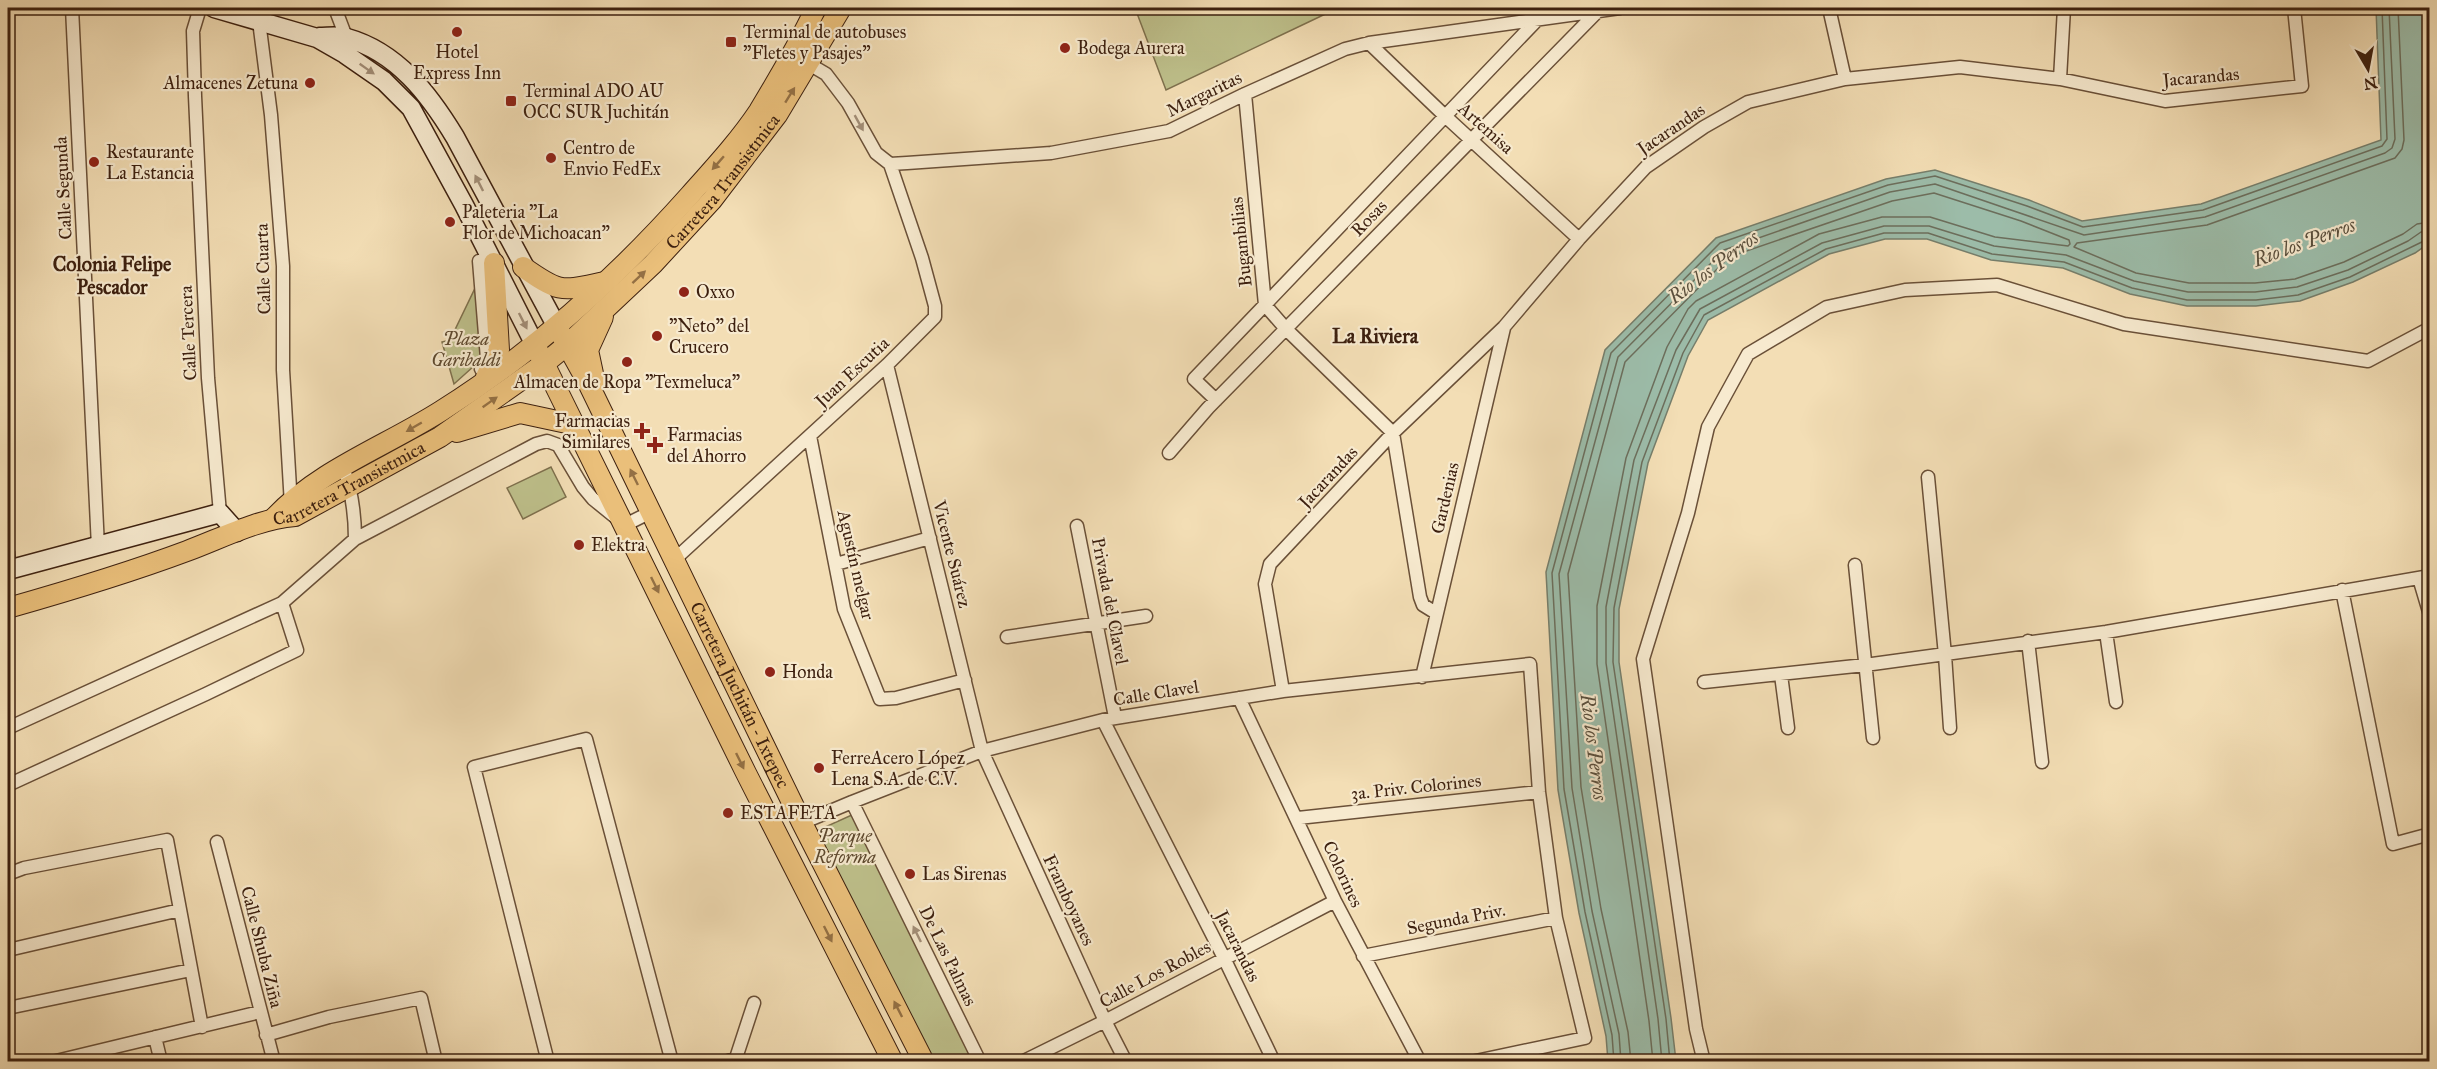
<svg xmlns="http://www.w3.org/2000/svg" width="2437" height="1069" viewBox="0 0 2437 1069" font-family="'IM FELL Great Primer',serif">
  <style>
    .green { fill: #bec08b; stroke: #7e704d; stroke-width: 1.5 }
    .water { fill: #9cbca9; stroke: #767e6b; stroke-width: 1.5 }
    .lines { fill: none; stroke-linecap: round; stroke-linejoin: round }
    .shore { stroke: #6c6e5c; stroke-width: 1.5 }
    .street-casing { stroke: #6a5038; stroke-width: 15 }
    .secondary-casing { stroke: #3d200f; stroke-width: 21 }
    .primary-casing { stroke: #3d200f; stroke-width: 22 }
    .street { stroke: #f7eacf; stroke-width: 12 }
    .secondary { stroke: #f7eacf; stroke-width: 18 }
    .primary { stroke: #eabf7a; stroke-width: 20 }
    .oneway { fill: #a38f79 }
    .oneway2 { fill: #947044 }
    .poi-dot { fill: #8f2418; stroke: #f7eacf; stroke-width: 2 }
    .labels { text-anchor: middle; stroke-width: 4.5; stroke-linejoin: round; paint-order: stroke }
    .poi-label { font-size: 18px; fill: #3d200f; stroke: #f7eacf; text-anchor: start }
    .street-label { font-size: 18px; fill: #3d200f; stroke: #f7eacf }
    .park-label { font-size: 18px; font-style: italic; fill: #5d482e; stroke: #f7eacf }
    .water-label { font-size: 20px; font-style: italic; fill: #5a4f3d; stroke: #f7eacf }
    .neighbourhood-label { font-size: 20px; font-weight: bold; fill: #3d200f; stroke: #f7eacf }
  </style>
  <rect width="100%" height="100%" fill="#f3deb5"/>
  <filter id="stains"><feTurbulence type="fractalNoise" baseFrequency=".00333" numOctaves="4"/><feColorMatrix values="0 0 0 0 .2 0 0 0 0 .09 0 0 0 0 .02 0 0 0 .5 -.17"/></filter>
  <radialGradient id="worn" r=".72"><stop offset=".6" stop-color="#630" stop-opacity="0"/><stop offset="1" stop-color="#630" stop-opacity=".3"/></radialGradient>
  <path class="green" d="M 1135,8 L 1338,8 L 1166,90 Z
    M 479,280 L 484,357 L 454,384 L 442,342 L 450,340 Z
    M 551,467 L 566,497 L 523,519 L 507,488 Z
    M 854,814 L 975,1061 L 933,1061 L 814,832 Z"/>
  <path class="water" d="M 2376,8 L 2429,8 L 2429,243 L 2415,253 L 2353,282 L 2300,301 L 2256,306 L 2187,306 L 2130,294 L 2063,268 L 1991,260 L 1927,239 L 1885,239 L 1829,254 L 1708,320 L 1688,356 L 1648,463 L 1619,609 L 1619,662 L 1671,1018 L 1676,1061 L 1608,1061 L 1606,1036 L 1579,913 L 1558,790 L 1546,572 L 1605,350 L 1716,238 L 1886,179 L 1935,170 L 2029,200 L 2082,221 L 2201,204 L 2381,140 Z"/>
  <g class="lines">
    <path class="shore" d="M 2398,8 L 2404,140 L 2402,149 L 2395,158 L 2207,225 L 2077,243 L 2074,247 L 2136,273 L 2189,283 L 2255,283 L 2295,279 L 2344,262 L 2403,234 L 2417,224 L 2430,222
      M 1614,1062 L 1612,1035 L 1585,912 L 1564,789 L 1552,573 L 1611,353 L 1720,243 L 1888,185 L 1935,176 L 2027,206 L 2083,227 L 2203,210 L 2382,146 L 2387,139 L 2382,8
      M 1621,1062 L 1619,1034 L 1592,911 L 1572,788 L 1559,574 L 1618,357 L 1724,250 L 1890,192 L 1935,184 L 2084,235 L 2205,217 L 2385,153 L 2392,148 L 2395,139 L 2389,8
      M 1631,1062 L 1628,1032 L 1601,909 L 1581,787 L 1568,574 L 1625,362 L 1729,257 L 1892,201 L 1934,193 L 2021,221 L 2069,240 L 2070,244 L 2068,246 L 1995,237 L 1930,217 L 1882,217 L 1819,234 L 1696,301 L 1688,309 L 1667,347 L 1626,458 L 1597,606 L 1597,664 L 1649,1021 L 1653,1062
      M 1662,1062 L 1658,1019 L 1606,663 L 1606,607 L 1634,460 L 1676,350 L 1700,309 L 1822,243 L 1884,226 L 1929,226 L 1994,246 L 2066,255 L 2134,281 L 2188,292 L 2255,292 L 2297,287 L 2348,270 L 2408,241 L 2421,232 L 2430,231
      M 1670,1062 L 1666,1019 L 1613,662 L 1614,608 L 1642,462 L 1683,353 L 1704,315 L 1826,249 L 1884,233 L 1928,233 L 1992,254 L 2064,262 L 2132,288 L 2187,300 L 2256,300 L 2298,295 L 2350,277 L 2430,238"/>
    <g class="street-casing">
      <path id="street" d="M 72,8 L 98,547
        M 200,8 L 193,31 L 195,96 L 208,378 L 220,513
        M 335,8 L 346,37 L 346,44
        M 1829,8 L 1845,79
        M 259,21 L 271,115 L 283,266 L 283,370 L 291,505
        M 1369,43 L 1445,116 L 1579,239
        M 809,64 L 826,74 L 848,103 L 876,153 L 890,164 L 907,163 L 1051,153 L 1169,131 L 1245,94 L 1345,49 L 1369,43 L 1620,8
        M 2060,79 L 2064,8
        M 1245,94 L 1265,305 L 1286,329 L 1393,433 L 1420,597 L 1423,605 L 1436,613
        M 479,261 L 487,359 L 481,369
        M 887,365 L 982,751 L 1105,1021 L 1126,1062
        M 1216,400 L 1194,379 L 1537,20
        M 810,436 L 844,609 L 880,699 L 896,698 L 965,680
        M 1169,453 L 1208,408 L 1598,11
        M 1928,477 L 1945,655 L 1950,728
        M 1077,526 L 1115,717
        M 355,539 L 536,444 L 547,441 L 558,445 L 583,487 L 593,499 L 625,525 L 651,512
        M 8,552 L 10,570
        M 674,560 L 887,365 L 935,317 L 935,306 L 922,258 L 890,164
        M 836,564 L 930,538
        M 1855,565 L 1873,738
        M 2419,578 L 2430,615
        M 2342,590 L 2393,844 L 2430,834
        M 2106,632 L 2116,702
        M 1007,637 L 1146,616
        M 2028,641 L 2042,762
        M 1781,675 L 1788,728
        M 1422,677 L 1504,328
        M 1704,682 L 1865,665 L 2106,632 L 2430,576
        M 1283,691 L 1265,584 L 1270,564 L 1393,433 L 1504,327 L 1579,239 L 1646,167 L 1704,127 L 1748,102 L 1845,79 L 1960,67 L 2060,79 L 2165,101 L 2302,86 L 2294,8
        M 1239,698 L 1335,901 L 1420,1062
        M 1103,720 L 1224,958 L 1274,1062
        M 8,728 L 282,603 L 355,539 C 355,513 352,491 343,467
        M 8,785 L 206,694 L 297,650 L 282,603
        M 852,802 L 980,1062
        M 1298,818 L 1539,792
        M 802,823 L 852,802 L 982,751 L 1103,720 L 1283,691 L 1530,664 L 1539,792 L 1556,918 L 1585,1038 L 1471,1062
        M 217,842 L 274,1062
        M 8,874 L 24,868 L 167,840 L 202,1027
        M 8,950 L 180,910
        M 1363,956 L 1556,918
        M 8,1008 L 191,970
        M 266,1035 L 329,1017 L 421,998 L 436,1062
        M 155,1037 L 161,1062
        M 52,1062 L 260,1012
        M 548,1062 L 474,767 L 586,739 L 672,1062
        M 725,1062 L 736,1058 L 754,1003
        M 1022,1062 L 1105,1021 L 1335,901
        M 1704,1062 L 1696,1029 L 1643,659 L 1688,513 L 1708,427 L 1748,354 L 1827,307 L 1905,290 L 1997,285 L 2124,324 L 2368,361 L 2430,328"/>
    </g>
    <g class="secondary-casing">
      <path id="secondary" d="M 214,8 L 317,38 L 345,54 L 384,81 L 411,108 L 464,205 L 535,345
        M 319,37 C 328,37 339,35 347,38 C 397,52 429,94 455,137 L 557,327
        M 8,570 L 220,513 L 237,532"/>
    </g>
    <g class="primary-casing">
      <g id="primary">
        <path d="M 523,267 C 561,294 561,291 605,282"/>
        <path id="s1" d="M 557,327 L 589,385 L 802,823 L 924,1062"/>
        <path d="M 535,345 L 746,773 L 893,1062"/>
        <path d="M 486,377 L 499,350 L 494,263"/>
        <path d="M 595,383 L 588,350 L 603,317"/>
        <path d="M 457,432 L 520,413 L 576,425"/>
        <path d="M 274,518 C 319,470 386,446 441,411 C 535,352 617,277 690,195 C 714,168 739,141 759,111 C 779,78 799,43 816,8"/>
        <path id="s2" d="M 8,608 C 68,591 128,573 187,551 C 222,538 258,519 295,516 L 440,437 L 545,363 L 567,345 L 653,264 L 712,200 L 777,115 L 841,8"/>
      </g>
    </g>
    <use href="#street" class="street"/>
    <use href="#secondary" class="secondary"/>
    <use href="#primary" class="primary"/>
  </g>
  <defs><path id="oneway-solid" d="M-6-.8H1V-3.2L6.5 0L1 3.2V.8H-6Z" transform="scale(1.5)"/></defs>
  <g class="oneway">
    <use href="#oneway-solid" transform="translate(367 69) rotate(35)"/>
    <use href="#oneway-solid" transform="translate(859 123) rotate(61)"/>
    <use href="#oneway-solid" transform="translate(479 183) rotate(-117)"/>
    <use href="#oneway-solid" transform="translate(523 321) rotate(63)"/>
    <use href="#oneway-solid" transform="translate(917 934) rotate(-116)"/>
  </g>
  <g class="oneway2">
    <use href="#oneway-solid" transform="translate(790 95) rotate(-58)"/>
    <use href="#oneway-solid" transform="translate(718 163) rotate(131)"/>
    <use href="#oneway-solid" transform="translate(639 277) rotate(-43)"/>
    <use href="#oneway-solid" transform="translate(490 402) rotate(-35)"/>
    <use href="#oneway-solid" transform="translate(414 427) rotate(150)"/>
    <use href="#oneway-solid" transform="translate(634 477) rotate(-116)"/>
    <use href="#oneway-solid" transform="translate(655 585) rotate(64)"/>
    <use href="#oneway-solid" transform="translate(740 761) rotate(64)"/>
    <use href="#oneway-solid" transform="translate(828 934) rotate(63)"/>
    <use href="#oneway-solid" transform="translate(898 1009) rotate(-117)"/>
  </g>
  <g class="poi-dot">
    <circle cx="457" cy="32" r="6"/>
    <rect x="725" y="36" width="12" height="12" rx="3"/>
    <circle cx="1065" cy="48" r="6"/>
    <circle cx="310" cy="83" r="6"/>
    <rect x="505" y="95" width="12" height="12" rx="3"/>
    <circle cx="551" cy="158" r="6"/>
    <circle cx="94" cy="162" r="6"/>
    <circle cx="450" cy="222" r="6"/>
    <circle cx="684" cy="292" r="6"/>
    <circle cx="657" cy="336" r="6"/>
    <circle cx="627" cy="362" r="6"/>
    <path d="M639 422h6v6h6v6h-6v6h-6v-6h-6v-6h6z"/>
    <path d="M652 436h6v6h6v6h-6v6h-6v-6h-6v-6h6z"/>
    <circle cx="579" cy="545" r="6"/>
    <circle cx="770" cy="672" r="6"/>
    <circle cx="819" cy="768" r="6"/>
    <circle cx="728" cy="813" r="6"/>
    <circle cx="910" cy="874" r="6"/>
  </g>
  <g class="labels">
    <g class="poi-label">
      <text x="743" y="38">Terminal de autobuses<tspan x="743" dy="21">"Fletes y Pasajes"</tspan></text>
      <text x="1077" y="54">Bodega Aurera</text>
      <text x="457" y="58" text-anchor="middle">Hotel<tspan x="457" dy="21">Express Inn</tspan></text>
      <text x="298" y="89" text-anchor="end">Almacenes Zetuna</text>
      <text x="523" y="97">Terminal ADO AU<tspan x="523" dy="21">OCC SUR Juchitán</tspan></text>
      <text x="563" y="154">Centro de<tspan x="563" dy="21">Envio FedEx</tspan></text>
      <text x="106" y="158">Restaurante<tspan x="106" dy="21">La Estancia</tspan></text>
      <text x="462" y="218">Paleteria "La<tspan x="462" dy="21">Flor de Michoacan"</tspan></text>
      <text x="696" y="298">Oxxo</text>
      <text x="669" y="332">"Neto" del<tspan x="669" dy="21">Crucero</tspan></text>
      <text x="627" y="388" text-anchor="middle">Almacen de Ropa "Texmeluca"</text>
      <text x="630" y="427" text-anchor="end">Farmacias<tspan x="630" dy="21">Similares</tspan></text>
      <text x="667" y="441">Farmacias<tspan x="667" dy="21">del Ahorro</tspan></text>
      <text x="591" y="551">Elektra</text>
      <text x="782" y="678">Honda</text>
      <text x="831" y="764">FerreAcero López<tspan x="831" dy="21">Lena S.A. de C.V.</tspan></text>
      <text x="740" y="819">ESTAFETA</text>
      <text x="922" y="880">Las Sirenas</text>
    </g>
    <g class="street-label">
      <text transform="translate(2201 77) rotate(-5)" y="6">Jacarandas</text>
      <text transform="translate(1204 94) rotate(-26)" y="6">Margaritas</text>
      <text transform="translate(1486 128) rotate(42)" y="6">Artemisa</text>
      <text transform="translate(1671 129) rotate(-34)" y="6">Jacarandas</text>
      <text dy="6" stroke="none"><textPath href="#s2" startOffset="850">Carretera Transistmica</textPath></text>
      <text transform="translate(63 188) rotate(-93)" y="6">Calle Segunda</text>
      <text transform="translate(1369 218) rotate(-46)" y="6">Rosas</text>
      <text transform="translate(1241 242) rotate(-96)" y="6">Bugambilias</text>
      <text transform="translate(263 269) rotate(-92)" y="6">Calle Cuarta</text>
      <text transform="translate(188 333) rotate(-93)" y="6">Calle Tercera</text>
      <text transform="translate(852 372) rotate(-43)" y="6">Juan Escutia</text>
      <text dy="6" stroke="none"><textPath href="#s2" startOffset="364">Carretera Transistmica</textPath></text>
      <text transform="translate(1328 477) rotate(-47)" y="6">Jacarandas</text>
      <text transform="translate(1445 498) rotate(-77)" y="6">Gardenias</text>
      <text transform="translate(952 554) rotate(76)" y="6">Vicente Suárez</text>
      <text transform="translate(856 565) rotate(77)" y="6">Agustín melgar</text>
      <text transform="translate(1110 601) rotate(79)" y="6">Privada del Clavel</text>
      <text transform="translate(1156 693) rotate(-9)" y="6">Calle Clavel</text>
      <text dy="6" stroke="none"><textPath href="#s1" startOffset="411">Carretera Juchitán - Ixtepec</textPath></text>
      <text transform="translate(1416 787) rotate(-6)" y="6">3a. Priv. Colorines</text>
      <text transform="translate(1343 874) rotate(65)" y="6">Colorines</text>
      <text transform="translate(1069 900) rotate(65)" y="6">Framboyanes</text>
      <text transform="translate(1456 919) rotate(-11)" y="6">Segunda Priv.</text>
      <text transform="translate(1238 946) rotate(63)" y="6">Jacarandas</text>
      <text transform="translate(262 947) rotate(76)" y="6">Calle Shuba Ziña</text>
      <text transform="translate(948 956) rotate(64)" y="6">De Las Palmas</text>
      <text transform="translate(1155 974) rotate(-28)" y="6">Calle Los Robles</text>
    </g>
    <g class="park-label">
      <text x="466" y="345">Plaza<tspan x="466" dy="21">Garibaldi</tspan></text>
      <text x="845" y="842">Parque<tspan x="845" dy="21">Reforma</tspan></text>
    </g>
    <g class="water-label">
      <text transform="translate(2304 242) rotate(-20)" y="7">Rio los Perros</text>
      <text transform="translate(1713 267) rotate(-37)" y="7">Rio los Perros</text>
      <text transform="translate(1594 747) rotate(83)" y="7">Rio los Perros</text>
    </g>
    <g class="neighbourhood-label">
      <text x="112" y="271">Colonia Felipe<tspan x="112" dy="23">Pescador</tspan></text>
      <text x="1375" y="343">La Riviera</text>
    </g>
  </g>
  <rect width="2437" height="1069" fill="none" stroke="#f3deb5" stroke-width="30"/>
  <rect x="9" y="9" width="2419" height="1051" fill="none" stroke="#3d200f" stroke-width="3"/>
  <rect x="15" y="15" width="2407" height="1039" fill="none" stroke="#3d200f" stroke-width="1.5"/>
  <g transform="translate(2368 69) rotate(170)" stroke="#f7eacf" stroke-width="4.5" paint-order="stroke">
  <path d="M0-4.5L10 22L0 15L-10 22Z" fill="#3d200f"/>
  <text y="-9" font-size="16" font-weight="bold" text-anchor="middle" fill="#3d200f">N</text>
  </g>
  <rect width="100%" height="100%" filter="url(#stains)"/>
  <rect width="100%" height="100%" fill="url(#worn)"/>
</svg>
